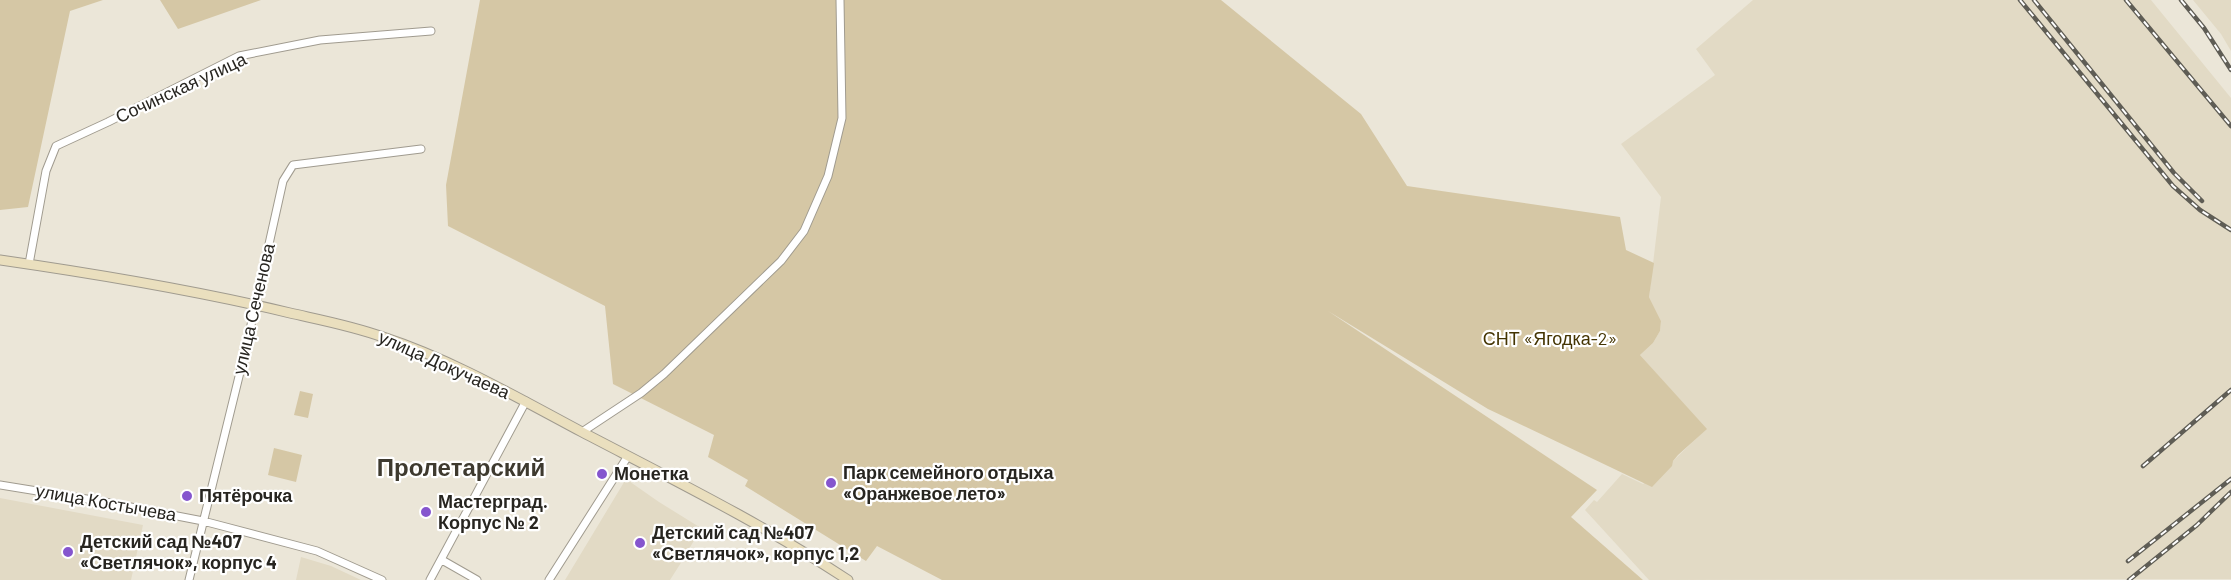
<svg xmlns="http://www.w3.org/2000/svg" width="2231" height="580" viewBox="0 0 2231 580" font-family="Barlow,sans-serif">
  <style>
    .built { fill: #e2dac5 }
    .green { fill: #d5c7a5 }
    .lines { fill: none; stroke-linecap: round; stroke-linejoin: round }
    .minor-casing { stroke: #a09b8f; stroke-width: 9 }
    .secondary-casing { stroke: #a09b8f; stroke-width: 11 }
    .minor { stroke: #fff; stroke-width: 7 }
    .secondary { stroke: #eadfbe; stroke-width: 9 }
    .rail-casing { stroke: #5f5d55; stroke-width: 4.5 }
    .rail { stroke: #fff; stroke-width: 2; stroke-dasharray: 7; stroke-linecap: butt }
    .poi-dot { fill: #8555ce; stroke: #fff; stroke-width: 2 }
    .labels { text-anchor: middle; stroke-width: 4.5; stroke-linejoin: round; paint-order: stroke }
    .street-label { font-size: 18px; fill: #272520; stroke: #fff }
    .park-label { font-size: 18px; fill: #443402; stroke: #fff }
    .poi-label { font-size: 18px; font-weight: bold; fill: #272520; stroke: #fff; text-anchor: start }
    .district-label { font-size: 24px; font-weight: bold; fill: #3e3a2f; stroke: #fff }
  </style>
  <rect width="100%" height="100%" fill="#ebe6d8"/>
  <path class="built" d="M 1753,0 L 2151,0 L 2231,98 L 2231,579 L 1649,580 L 1585,510 L 1594,500 L 1597,502 L 1622,474 L 1643,484 L 1673,461 L 1706,429 L 1640,355 L 1653,343 L 1660,331 L 1661,321 L 1649,297 L 1661,197 L 1621,144 L 1715,75 L 1696,49 Z
    M 2193,0 L 2231,0 L 2231,51 L 2221,34 Z
    M 626,479 L 659,502 L 701,528 L 684,558 L 670,580 L 565,580 Z
    M 0,498 L 143,525 L 131,580 L 0,580 Z
    M 301,557 L 331,566 L 361,580 L 296,580 Z"/>
  <path class="green" d="M 0,0 L 103,0 L 70,11 L 28,207 L 0,210 Z
    M 160,0 L 261,0 L 178,29 Z
    M 480,0 L 1221,0 L 1361,114 L 1407,186 L 1620,217 L 1626,250 L 1654,263 L 1649,297 L 1661,321 L 1660,331 L 1653,343 L 1640,355 L 1707,429 L 1678,455 L 1673,461 L 1672,466 L 1652,487 L 1488,409 L 1328,311 L 1597,490 L 1571,517 L 1643,580 L 942,580 L 877,546 L 866,561 L 745,486 L 748,480 L 708,457 L 714,435 L 613,384 L 605,306 L 448,226 L 446,185 Z
    M 300,391 L 313,394 L 308,418 L 294,415 Z
    M 274,448 L 302,455 L 296,482 L 268,475 Z"/>
  <g class="lines">
    <g class="minor-casing">
      <path id="minor" d="M 29,264 L 46,171 L 56,146 L 108,122 L 239,56 L 320,40 L 431,31
        M 582,432 L 641,393 L 664,374 L 781,261 L 804,231 L 828,176 L 842,118 L 840,0
        M 0,485 L 105,502 L 203,521 L 317,551 L 382,580
        M 442,560 L 477,580
        M 189,580 L 245,352 L 283,181 L 293,165 L 421,149
        M 430,580 L 526,401
        M 549,580 L 628,456"/>
    </g>
    <g class="secondary-casing">
      <path id="secondary" d="M 0,260 C 97,274 194,290 290,313 C 321,320 353,326 383,337 C 453,360 518,398 582,432 C 672,479 763,524 848,580"/>
    </g>
    <use href="#minor" class="minor"/>
    <use href="#secondary" class="secondary"/>
    <g class="rail-casing">
      <path id="rail" d="M 2020,0 L 2173,186 L 2200,210 L 2231,230
        M 2034,0 L 2174,173 L 2202,201
        M 2126,0 L 2231,126
        M 2181,0 L 2204,28 L 2231,70
        M 2143,466 L 2231,390
        M 2128,561 L 2231,479
        M 2129,580 L 2197,525 L 2231,492"/>
    </g>
    <use href="#rail" class="rail"/>
  </g>
  <g class="poi-dot">
    <circle cx="602" cy="474" r="6"/>
    <circle cx="831" cy="483" r="6"/>
    <circle cx="187" cy="496" r="6"/>
    <circle cx="426" cy="512" r="6"/>
    <circle cx="640" cy="543" r="6"/>
    <circle cx="68" cy="552" r="6"/>
  </g>
  <g class="labels">
    <g class="street-label">
      <text transform="translate(181 88) rotate(-25)" y="6">Сочинская улица</text>
      <text transform="translate(254 309) rotate(-77)" y="6">улица Сеченова</text>
      <text transform="translate(444 365) rotate(24)" y="6">улица Докучаева</text>
      <text transform="translate(106 503) rotate(10)" y="6">улица Костычева</text>
    </g>
    <g class="park-label">
      <text x="1550" y="345">СНТ «Ягодка-2»</text>
    </g>
    <g class="poi-label">
      <text x="843" y="479">Парк семейного отдыха<tspan x="843" dy="21">«Оранжевое лето»</tspan></text>
      <text x="614" y="480">Монетка</text>
      <text x="199" y="502">Пятёрочка</text>
      <text x="438" y="508">Мастерград.<tspan x="438" dy="21">Корпус № 2</tspan></text>
      <text x="652" y="539">Детский сад №407<tspan x="652" dy="21">«Светлячок», корпус 1,2</tspan></text>
      <text x="80" y="548">Детский сад №407<tspan x="80" dy="21">«Светлячок», корпус 4</tspan></text>
    </g>
    <g class="district-label">
      <text x="461" y="476">Пролетарский</text>
    </g>
  </g>
</svg>
